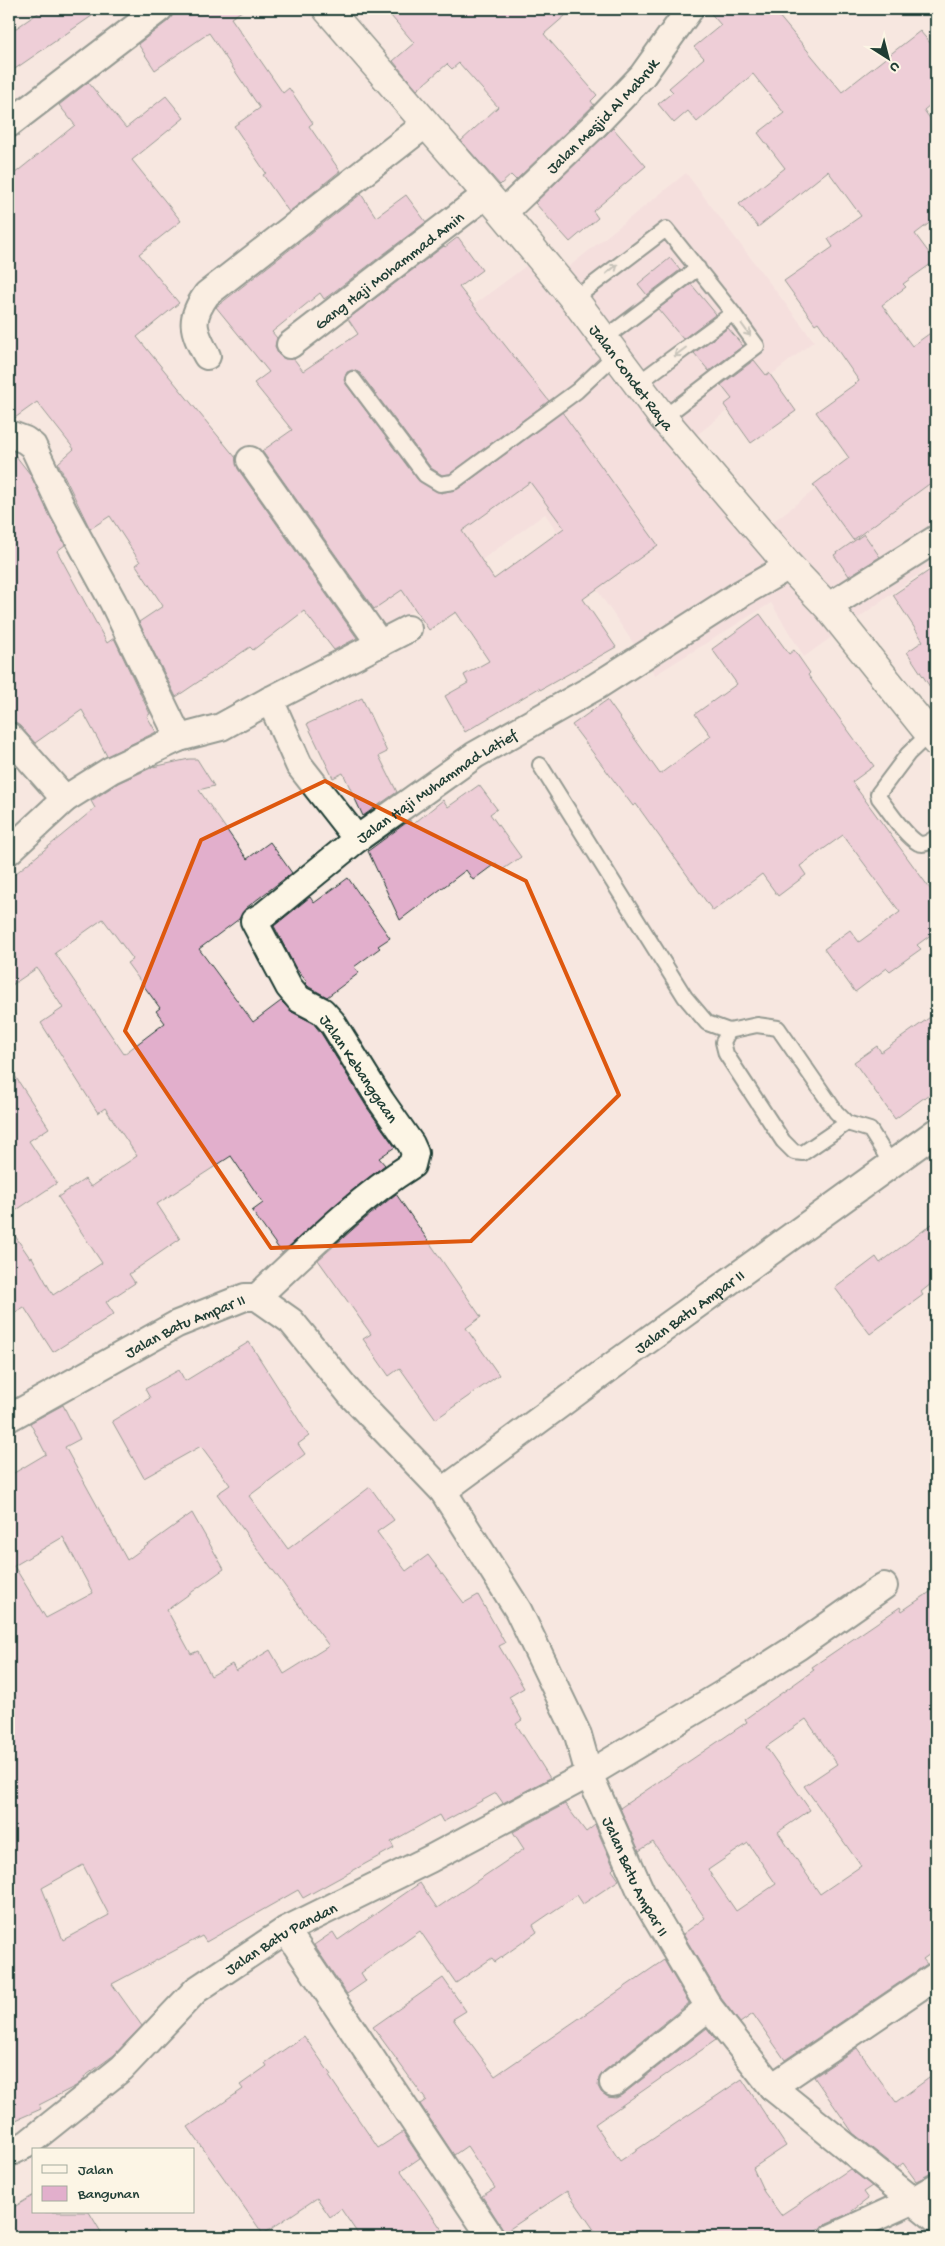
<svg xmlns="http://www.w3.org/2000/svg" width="945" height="2246" viewBox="0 0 945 2246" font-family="'Gochi Hand',sans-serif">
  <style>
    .built { fill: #f1d6da }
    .building { fill: #e2afcc; stroke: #1f3d34; fill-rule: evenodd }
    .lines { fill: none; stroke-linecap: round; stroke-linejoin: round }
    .lane-casing { stroke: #1f3d34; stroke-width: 18 }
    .street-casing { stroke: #1f3d34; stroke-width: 30 }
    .secondary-casing { stroke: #1f3d34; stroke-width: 31 }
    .lane { stroke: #fcf5e5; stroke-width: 14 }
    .street { stroke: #fcf5e5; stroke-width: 26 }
    .secondary { stroke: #fcf5e5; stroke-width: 28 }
    .oneway { stroke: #8e998c }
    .marked { fill: none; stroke: #de580e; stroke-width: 4; stroke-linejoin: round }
    .labels { text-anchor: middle; stroke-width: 5; stroke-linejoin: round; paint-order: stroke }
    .street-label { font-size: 16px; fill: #1f3d34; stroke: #fcf5e5 }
  </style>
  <rect width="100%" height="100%" fill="#f7e7e0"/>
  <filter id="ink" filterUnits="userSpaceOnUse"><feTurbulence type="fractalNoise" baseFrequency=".02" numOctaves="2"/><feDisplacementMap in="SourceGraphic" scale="10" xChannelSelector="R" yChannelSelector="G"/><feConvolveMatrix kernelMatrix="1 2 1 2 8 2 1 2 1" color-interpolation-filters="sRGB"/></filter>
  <g filter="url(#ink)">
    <path class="built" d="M 686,173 L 814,341 L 692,439 L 766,527 L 897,427 L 936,489 L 936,562 L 804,657 L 771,603 L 655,675 L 545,514 L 361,648 L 242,480 L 531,262 L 547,284 Z"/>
    <path class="building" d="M 44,9 L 102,9 L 9,73 L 9,33 Z
      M 178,9 L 245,9 L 231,18 L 283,93 L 289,88 L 313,123 L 309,126 L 340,171 L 289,212 L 263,175 L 266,173 L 234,126 L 260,108 L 209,33 L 155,70 L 138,44 L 168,21 Z
      M 385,9 L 573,9 L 544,34 L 597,95 L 591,101 L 594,105 L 516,180 L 511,175 L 500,185 L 461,141 L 498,107 L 459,63 L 452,69 L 447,64 L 417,90 L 393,61 L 414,43 Z
      M 707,9 L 773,9 L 842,92 L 920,31 L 936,50 L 936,100 L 924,110 L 936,127 L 936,218 L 915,234 L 935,261 L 903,284 L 906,287 L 882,305 L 912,346 L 936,329 L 936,479 L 853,540 L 813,485 L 849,458 L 816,412 L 859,381 L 818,322 L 815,324 L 784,281 L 833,247 L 828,239 L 861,216 L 828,171 L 758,227 L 739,204 L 785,168 L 758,133 L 784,113 L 753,74 L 697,122 L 688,111 L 674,123 L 658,104 L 673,92 L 669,88 L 704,58 L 694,47 L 721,25 Z
      M 88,82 L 126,128 L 166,96 L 184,118 L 132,160 L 181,221 L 139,254 L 179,303 L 137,337 L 236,458 L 238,469 L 357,638 L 334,650 L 304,611 L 253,650 L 250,647 L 176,697 L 139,622 L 163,606 L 136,565 L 140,562 L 110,516 L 90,529 L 58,463 L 74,449 L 37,402 L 12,420 L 9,419 L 9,178 L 75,125 L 59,105 Z
      M 613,128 L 646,166 L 593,211 L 598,218 L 570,242 L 535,203 Z
      M 361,194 L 376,217 L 406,195 L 426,222 L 331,294 L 324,299 L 320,293 L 272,332 L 277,338 L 275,346 L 278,354 L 285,359 L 294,359 L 303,371 L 358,334 L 348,319 L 444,246 L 445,247 L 458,237 L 482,270 L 459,287 L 549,401 L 450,474 L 442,475 L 431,468 L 360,373 L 352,370 L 347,372 L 344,380 L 346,384 L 418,480 L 441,493 L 458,489 L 562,412 L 658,545 L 583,599 L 616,647 L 540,690 L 539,688 L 465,732 L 445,696 L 468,683 L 464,675 L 489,661 L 456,612 L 429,630 L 402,590 L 374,609 L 262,451 L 292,430 L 254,383 L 269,372 L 216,307 ZM 530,482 L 564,528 L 494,579 L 462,531 Z
      M 670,258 L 680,270 L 647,295 L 638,284 Z
      M 691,284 L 716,314 L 683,339 L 658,309 Z
      M 728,328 L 743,346 L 709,371 L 694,353 Z
      M 754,360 L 766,375 L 769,373 L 796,411 L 751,443 L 724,405 L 732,399 L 721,385 Z
      M 9,450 L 12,451 L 30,474 L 65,545 L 57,551 L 107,643 L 114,638 L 150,714 L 147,716 L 156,732 L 107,756 L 82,710 L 35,743 L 20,726 L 9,721 Z
      M 864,534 L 880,557 L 849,576 L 834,555 Z
      M 936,566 L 936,696 L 907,652 L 923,641 L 893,595 Z
      M 760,614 L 789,654 L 794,650 L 810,673 L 808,675 L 874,766 L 852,782 L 936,897 L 936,931 L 917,945 L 921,949 L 890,971 L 887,968 L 855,992 L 824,949 L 850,930 L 859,942 L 900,912 L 843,835 L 800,866 L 806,875 L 778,896 L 762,874 L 713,911 L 636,804 L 633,806 L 572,725 L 607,700 L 660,774 L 711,736 L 695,714 L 737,684 L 712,649 Z
      M 362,698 L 387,752 L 379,756 L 397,792 L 363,816 L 343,773 L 333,778 L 307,724 Z
      M 189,759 L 197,759 L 214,786 L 199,790 L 247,859 L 270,842 L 292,873 L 246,908 L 239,919 L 199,949 L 253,1022 L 281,1001 L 292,1012 L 313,1023 L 321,1033 L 368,1109 L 395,1147 L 379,1158 L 385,1165 L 342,1199 L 282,1253 L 252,1211 L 263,1203 L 231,1156 L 157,1204 L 180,1239 L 129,1274 L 135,1283 L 106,1302 L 114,1314 L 53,1352 L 24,1307 L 9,1316 L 9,1227 L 30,1258 L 32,1257 L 53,1295 L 102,1263 L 58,1197 L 85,1179 L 91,1187 L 137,1156 L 105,1108 L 98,1113 L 41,1023 L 63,1008 L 37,968 L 9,987 L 9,879 L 95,808 L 91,801 L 118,783 L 153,767 ZM 103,919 L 133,959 L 127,963 L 160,1008 L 156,1011 L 165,1023 L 124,1054 L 55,953 Z
      M 479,785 L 497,809 L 490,814 L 521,857 L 502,870 L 496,863 L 473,880 L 466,870 L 400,920 L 368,851 L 410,820 L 412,825 L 443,800 L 448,807 Z
      M 348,878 L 390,938 L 378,946 L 380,948 L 354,967 L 359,973 L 327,997 L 309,987 L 305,983 L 307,982 L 295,967 L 274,926 L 310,897 L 314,903 Z
      M 936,1013 L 936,1089 L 895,1119 L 854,1062 L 877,1046 L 881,1052 Z
      M 9,1067 L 49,1128 L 29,1141 L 57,1183 L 9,1215 Z
      M 396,1194 L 481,1317 L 466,1328 L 499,1375 L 436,1419 L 400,1368 L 389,1376 L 363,1339 L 371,1334 L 318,1260 L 361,1222 Z
      M 936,1221 L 936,1280 L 921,1292 L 923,1295 L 870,1334 L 835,1288 L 876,1257 L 880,1263 Z
      M 249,1342 L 309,1436 L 298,1444 L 305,1454 L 249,1496 L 288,1549 L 370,1487 L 394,1520 L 377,1532 L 406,1571 L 428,1555 L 464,1603 L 478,1595 L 505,1643 L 499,1646 L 524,1688 L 509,1697 L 522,1720 L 516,1724 L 550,1778 L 503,1803 L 496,1793 L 443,1822 L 439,1815 L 391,1842 L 394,1848 L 303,1898 L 298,1890 L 206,1942 L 202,1936 L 112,1984 L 142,2026 L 114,2055 L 84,2077 L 85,2079 L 76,2086 L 39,2105 L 41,2109 L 9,2123 L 9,1476 L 46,1454 L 30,1423 L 63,1405 L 80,1439 L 65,1447 L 127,1560 L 192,1513 L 224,1569 L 167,1610 L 191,1654 L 198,1651 L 211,1676 L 232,1664 L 236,1671 L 270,1650 L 284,1674 L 329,1646 L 217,1494 L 230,1485 L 201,1446 L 144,1478 L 112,1421 L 150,1398 L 145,1389 L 179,1370 L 185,1381 ZM 63,1537 L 93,1593 L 46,1618 L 14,1566 ZM 83,1865 L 109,1915 L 63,1940 L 42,1888 Z
      M 936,1588 L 936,1950 L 923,1959 L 927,1964 L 785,2060 L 753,2014 L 740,2023 L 721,1998 L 683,1934 L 705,1918 L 653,1842 L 639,1851 L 620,1808 L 747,1722 L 745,1719 L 814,1670 L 812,1667 L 900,1607 L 902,1611 ZM 806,1719 L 837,1764 L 804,1786 L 861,1866 L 820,1894 L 778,1832 L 810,1810 L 766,1747 ZM 748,1843 L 776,1884 L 736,1911 L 708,1870 Z
      M 565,1804 L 586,1832 L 595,1825 L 614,1868 L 612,1870 L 619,1880 L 583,1904 L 577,1895 L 533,1925 L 537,1932 L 495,1962 L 492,1958 L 456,1983 L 420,1931 L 361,1973 L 366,1981 L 347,1994 L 314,1945 L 333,1932 L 338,1940 L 420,1883 L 437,1908 L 524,1849 L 513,1832 Z
      M 664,1960 L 689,2003 L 604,2071 L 599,2078 L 598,2086 L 601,2092 L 608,2097 L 616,2098 L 622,2095 L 707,2028 L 716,2040 L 595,2124 L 620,2161 L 742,2079 L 786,2146 L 753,2168 L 764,2192 L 781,2215 L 850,2169 L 872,2186 L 863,2192 L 868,2199 L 848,2214 L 827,2223 L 808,2237 L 599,2237 L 567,2191 L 505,2232 L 482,2196 L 495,2188 L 467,2146 L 454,2155 L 420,2104 L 426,2100 L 373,2027 L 443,1978 L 466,2011 L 453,2019 L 495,2076 Z
      M 304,2036 L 331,2075 L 329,2076 L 378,2148 L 403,2132 L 420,2158 L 401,2171 L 447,2237 L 360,2237 L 341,2209 L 330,2217 L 317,2198 L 263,2234 L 188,2127 L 243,2089 L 240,2085 L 267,2066 L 265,2063 Z
      M 857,2048 L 896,2102 L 936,2073 L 936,2172 L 916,2181 L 903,2163 L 897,2168 L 853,2133 L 814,2077 Z
      M 34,2195 L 34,2212 L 89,2212 L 104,2237 L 9,2237 L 9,2210 Z"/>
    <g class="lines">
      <g class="lane-casing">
        <path id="lane" d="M 574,299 L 666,229 L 733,313 L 757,346 L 663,418
          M 604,339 L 698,268
          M 353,379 L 425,475 L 440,484 L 453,482 L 577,391 L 615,355
          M 637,384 L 733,313
          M 929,734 L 908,754 L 878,794 L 879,798 C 889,810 904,835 918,843 C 925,846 931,841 936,837
          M 540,765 L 685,997 L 707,1023 L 729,1031 L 757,1025 L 778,1028 L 836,1112 L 847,1123 L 870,1130 L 892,1165
          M 729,1031 L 723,1042 L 726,1054 L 783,1141 L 794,1152 L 803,1153 L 847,1123"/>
      </g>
      <g class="street-casing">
        <g id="street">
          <path d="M 9,124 L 159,9"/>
          <path id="s1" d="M 503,213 L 595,125 L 642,76 L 690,9"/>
          <path id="s2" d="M 290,345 L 487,194"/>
          <path d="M 207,356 C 192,329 189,319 207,294 L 426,124"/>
          <path d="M 9,434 L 25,440 L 33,446 L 63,510 L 113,602 L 179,738"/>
          <path d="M 250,460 L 380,644"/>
          <path d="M 828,607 L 936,539"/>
          <path d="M 270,700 L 408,629"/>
          <path d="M 9,736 L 65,799"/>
          <path d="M 9,851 L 65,799 L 111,770 L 179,738 L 221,727 L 270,700 L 299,765 L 357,839"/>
          <path id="s3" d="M 257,1297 C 305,1252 356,1200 412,1165 L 415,1153 L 411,1144 L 381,1101 L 332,1022 L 322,1011 L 299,999 L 289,987 L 254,921 L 264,915 L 357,839 L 475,755 L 597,686 L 742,593 L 789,566"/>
          <path id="s4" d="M 9,1418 L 177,1324 L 245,1297 L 257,1297 L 291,1321 L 352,1396 L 443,1491 L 518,1610 L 578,1735 L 589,1774 L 642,1894 L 709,2007 L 772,2087 L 936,2219"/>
          <path id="s5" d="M 443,1491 L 619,1361 L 936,1132"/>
          <path d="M 286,1930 L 491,2237"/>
          <path d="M 613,2083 L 709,2007"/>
          <path d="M 772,2087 L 936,1976"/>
          <path id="s6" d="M 9,2153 L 27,2144 L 122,2068 L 196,1990 L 286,1930 L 430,1859 L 589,1774 L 736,1686 L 799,1646 L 884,1586"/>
          <path d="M 833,2237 L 914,2200 L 936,2187"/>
        </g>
      </g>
      <g class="secondary-casing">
        <g id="secondary">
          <path id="s7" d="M 327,9 L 503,213 L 574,299 L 663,418 L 789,566 L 828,607 L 936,742"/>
        </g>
      </g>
      <use href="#lane" class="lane"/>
      <use href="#street" class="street"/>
      <use href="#secondary" class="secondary"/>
    </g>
    <defs><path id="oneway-shaft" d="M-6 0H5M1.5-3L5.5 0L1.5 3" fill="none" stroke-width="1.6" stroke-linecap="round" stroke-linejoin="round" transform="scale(1.25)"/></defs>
    <g class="oneway">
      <use href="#oneway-shaft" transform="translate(612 269) rotate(-38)"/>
      <use href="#oneway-shaft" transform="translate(746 330) rotate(54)"/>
      <use href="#oneway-shaft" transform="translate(680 352) rotate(143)"/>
    </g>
  </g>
  <path d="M0 0H945V2246H0ZM 325,781 L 526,881 L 619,1095 L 471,1241 L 271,1248 L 125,1031 L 201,840 Z" fill="#f7e7e0" fill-opacity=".55" fill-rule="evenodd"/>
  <path class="marked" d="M 325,781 L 526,881 L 619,1095 L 471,1241 L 271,1248 L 125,1031 L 201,840 Z"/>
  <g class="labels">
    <g class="street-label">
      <text dy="6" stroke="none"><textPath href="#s1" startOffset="139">Jalan Mesjid Al Mabruk</textPath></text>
      <text dy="6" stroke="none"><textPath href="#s2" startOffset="124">Gang Haji Mohammad Amin</textPath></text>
      <text dy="6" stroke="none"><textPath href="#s7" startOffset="478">Jalan Condet Raya</textPath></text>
      <text dy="6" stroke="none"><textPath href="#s3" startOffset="730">Jalan Haji Muhammad Latief</textPath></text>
      <text transform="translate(360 1068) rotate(56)" y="6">Jalan Kebanggaan</text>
      <text dy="6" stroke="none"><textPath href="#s5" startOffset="305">Jalan Batu Ampar II</textPath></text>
      <text dy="6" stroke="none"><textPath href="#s4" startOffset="199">Jalan Batu Ampar II</textPath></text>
      <text dy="6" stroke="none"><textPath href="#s4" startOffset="980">Jalan Batu Ampar II</textPath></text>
      <text dy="6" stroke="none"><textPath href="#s6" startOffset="349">Jalan Batu Pandan</textPath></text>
    </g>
  </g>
  <rect width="945" height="2246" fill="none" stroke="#fcf5e5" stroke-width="30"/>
  <rect x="15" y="15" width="915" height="2216" fill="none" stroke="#1f3d34" stroke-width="2" filter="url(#ink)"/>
  <rect x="32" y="2148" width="162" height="65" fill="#fcf5e5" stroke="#a4ab9e"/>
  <rect x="42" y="2165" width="25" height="8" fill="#fcf5e5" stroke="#a4ab9e"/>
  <text x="78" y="2174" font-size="15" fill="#1f3d34">Jalan</text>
  <rect x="42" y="2186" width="25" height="15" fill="#e2afcc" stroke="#a4ab9e"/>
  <text x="78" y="2198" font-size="15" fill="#1f3d34">Bangunan</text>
  <g transform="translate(888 58) rotate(144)" stroke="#fcf5e5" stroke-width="4" paint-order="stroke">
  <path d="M0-4L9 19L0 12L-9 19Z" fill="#1f3d34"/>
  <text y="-8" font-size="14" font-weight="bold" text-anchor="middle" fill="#1f3d34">U</text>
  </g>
</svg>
